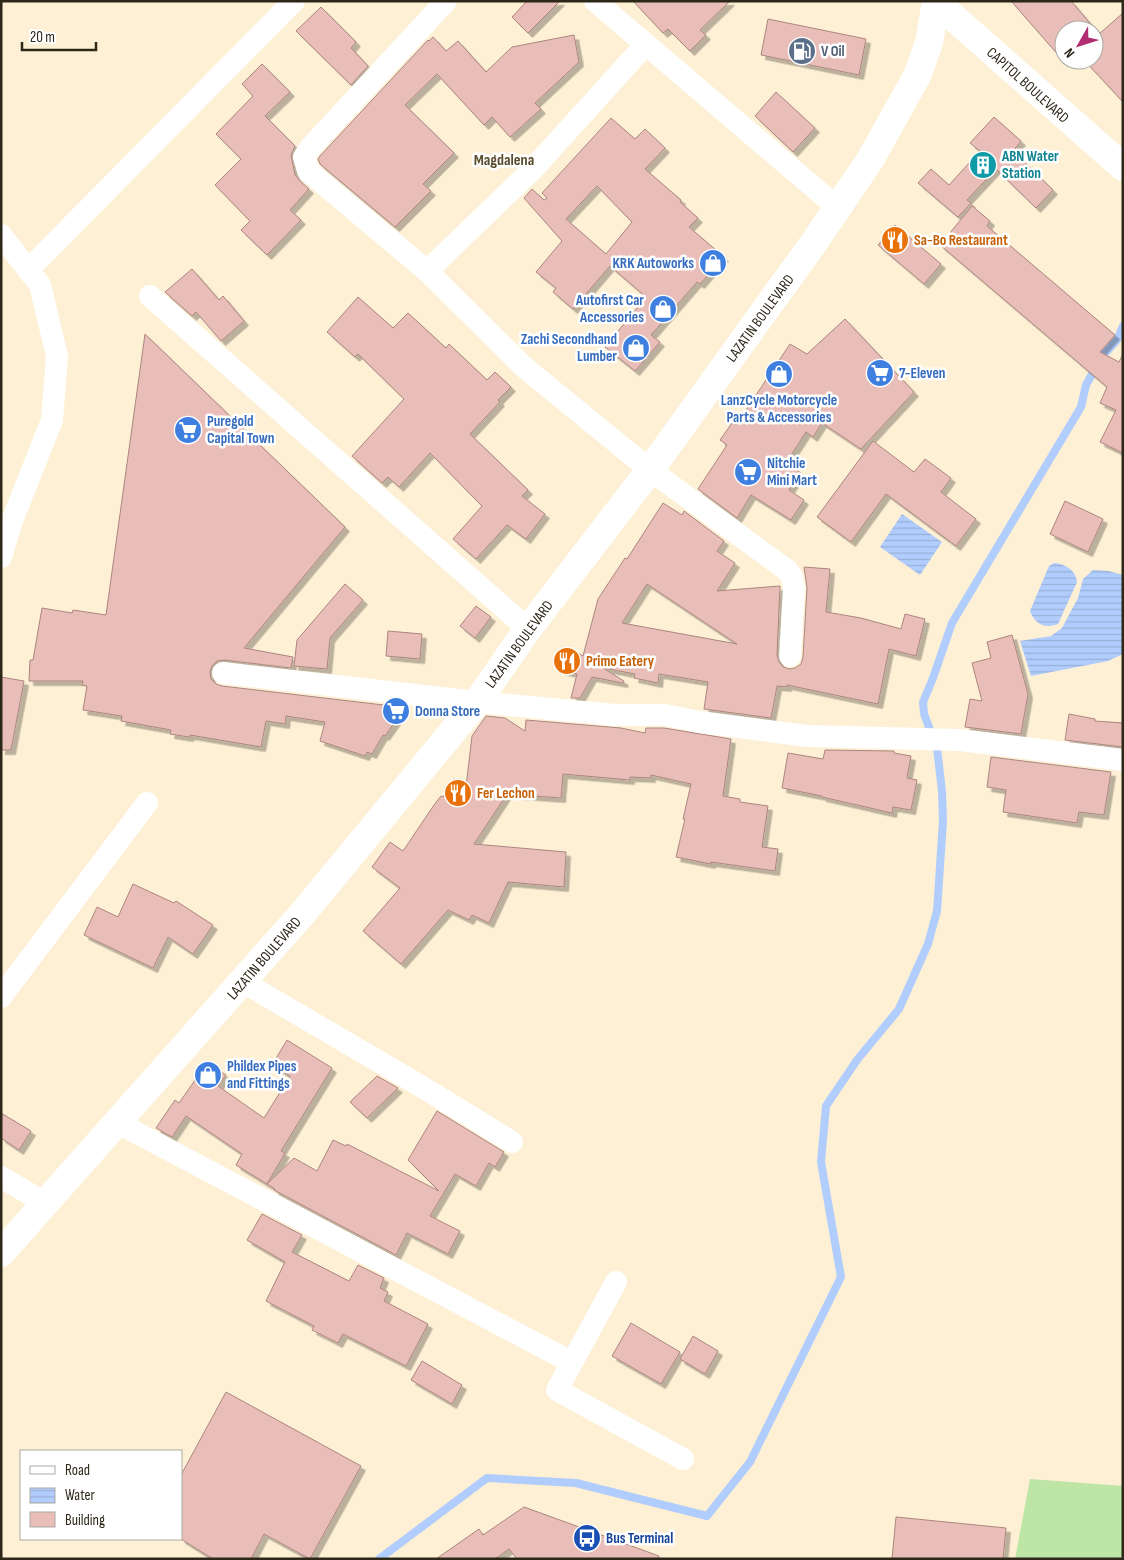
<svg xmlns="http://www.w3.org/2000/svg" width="1124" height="1560" viewBox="0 0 1124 1560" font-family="'Sofia Sans Condensed',sans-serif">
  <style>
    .grass { fill: #bde5a6 }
    .water { fill: url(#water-rules) }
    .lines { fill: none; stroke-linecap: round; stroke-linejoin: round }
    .stream { stroke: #b1cdfd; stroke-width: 8 }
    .building { fill: #e9beb9; stroke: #ac857f; fill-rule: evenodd; filter: url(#shadow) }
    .street { stroke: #fff; stroke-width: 22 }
    .secondary { stroke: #fff; stroke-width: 28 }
    .labels { text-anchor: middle; stroke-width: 5; stroke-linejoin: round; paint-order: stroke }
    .service-label { font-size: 15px; font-weight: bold; fill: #4e5e75; stroke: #fff; text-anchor: start }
    .street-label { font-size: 15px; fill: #2d2719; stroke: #fff }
    .culture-label { font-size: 15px; font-weight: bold; fill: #0d838f; stroke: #fff; text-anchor: start }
    .food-label { font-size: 15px; font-weight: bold; fill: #c56008; stroke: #fff; text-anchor: start }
    .shop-label { font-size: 15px; font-weight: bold; fill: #366cbe; stroke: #fff; text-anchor: start }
    .transit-label { font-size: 15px; font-weight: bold; fill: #164399; stroke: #fff; text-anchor: start }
    .neighbourhood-label { font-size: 16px; font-weight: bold; fill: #594c2d; stroke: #fff }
  </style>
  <defs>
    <pattern id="water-rules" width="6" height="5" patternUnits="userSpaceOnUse" patternTransform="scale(1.25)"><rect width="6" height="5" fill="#b1cdfd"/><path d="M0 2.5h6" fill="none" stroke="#99b0d8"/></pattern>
    <filter id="shadow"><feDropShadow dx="4.5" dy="4.5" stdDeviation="0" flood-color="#0004"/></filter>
  </defs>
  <rect width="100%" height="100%" fill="#fdf0d4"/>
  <path class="grass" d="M 1030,1479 L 1123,1486 L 1123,1559 L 1015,1559 Z"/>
  <path class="water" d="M 902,514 L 942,542 L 920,575 L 880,547 Z
    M 1054,563 C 1065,564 1076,570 1077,582 L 1058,624 C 1044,629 1035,624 1030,611 L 1049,566 Z
    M 1093,570 L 1109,571 L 1123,575 L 1123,654 L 1108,661 L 1031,676 L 1020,641 L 1051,636 L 1062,628 L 1078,598 L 1083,579 Z"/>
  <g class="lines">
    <path class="stream" d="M 379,1559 L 487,1478 L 576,1483 L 707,1516 L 750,1462 L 841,1277 L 821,1162 L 826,1106 L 857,1060 L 899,1009 L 928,944 L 937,911 L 943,821 L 942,791 L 937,748 L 924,714 L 923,702 L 933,678 L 952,623 L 1081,407 L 1086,385 L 1101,358 L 1117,340 L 1123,326"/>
  </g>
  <path class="building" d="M 527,1 L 560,1 L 528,33 L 512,17 Z
    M 633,1 L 730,1 L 700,30 L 706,35 L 690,51 L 668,29 L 663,33 Z
    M 1011,1 L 1071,1 L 1099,34 L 1123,13 L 1123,102 L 1084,60 L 1094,60 L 1094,30 L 1064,30 L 1064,53 L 1060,57 Z
    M 321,7 L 356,42 L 351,48 L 368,66 L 351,85 L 296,31 Z
    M 768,19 L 866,39 L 859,75 L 761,55 Z
    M 574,35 L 579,62 L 535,103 L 541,109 L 510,137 L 492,117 L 484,125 L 437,74 L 405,105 L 454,153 L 423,184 L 431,191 L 395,227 L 320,164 L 318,159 L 320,156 L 428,40 L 429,41 L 433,37 L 446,51 L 458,41 L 486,72 L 512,47 Z
    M 262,64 L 290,92 L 265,116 L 295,146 L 291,155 L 295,175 L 300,181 L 309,189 L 290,210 L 301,220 L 267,255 L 241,230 L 250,221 L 215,185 L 241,159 L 216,134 L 253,96 L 242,84 Z
    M 776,92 L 815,128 L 793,152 L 755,116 Z
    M 994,117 L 1021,141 L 1013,151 L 1053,190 L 1036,208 L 996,169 L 967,200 L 971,203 L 958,217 L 918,183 L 931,169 L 949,185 L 980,151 L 970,143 Z
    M 611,118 L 635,139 L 645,129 L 665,148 L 645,169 L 681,200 L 680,202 L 698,218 L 689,227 L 724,257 L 700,284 L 697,282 L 651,335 L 660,342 L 635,371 L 605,347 L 646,297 L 610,266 L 573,309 L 553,292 L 556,288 L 536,272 L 562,241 L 524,198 L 532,189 L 544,200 L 547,198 L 542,193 ZM 597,186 L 632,222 L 606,254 L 566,219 Z
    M 972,206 L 990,221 L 987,226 L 1115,335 L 1100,352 L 1119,362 L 1123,354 L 1123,453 L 1100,442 L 1116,410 L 1100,403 L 1107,387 L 940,245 Z
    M 895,225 L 941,264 L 924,284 L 878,245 Z
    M 192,269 L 219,300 L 223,296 L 244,321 L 221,341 L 196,312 L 192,316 L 165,292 Z
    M 358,297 L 393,328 L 408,313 L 446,348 L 449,344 L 487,380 L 495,372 L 511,387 L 498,400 L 500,402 L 470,434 L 528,490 L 522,496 L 545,514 L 526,539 L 507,525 L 476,559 L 453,539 L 482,506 L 430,453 L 399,487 L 388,477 L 382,483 L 352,456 L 404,399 L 358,354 L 355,357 L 327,332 Z
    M 845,319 L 914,392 L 861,449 L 822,423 L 813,437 L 806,432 L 786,463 L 801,473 L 789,490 L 804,500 L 791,520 L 751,495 L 737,518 L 698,489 L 727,445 L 720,440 L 732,423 L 736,425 L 790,344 L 807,354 Z
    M 145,334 L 345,527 L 244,648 L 293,657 L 291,668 L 224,660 L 217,661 L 212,666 L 210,672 L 211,679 L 216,684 L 222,686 L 392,706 L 404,709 L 385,736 L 383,735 L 372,754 L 367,752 L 365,756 L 320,741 L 325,722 L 286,716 L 285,724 L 266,721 L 261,747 L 190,735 L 189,737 L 170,734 L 171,730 L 121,721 L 122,716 L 83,710 L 87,686 L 82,685 L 83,681 L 29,681 L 30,660 L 33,660 L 42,608 L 72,613 L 73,610 L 106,615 Z
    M 873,441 L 914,472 L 925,459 L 951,478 L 941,492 L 976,519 L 956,546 L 886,494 L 851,542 L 817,517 Z
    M 1065,501 L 1103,519 L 1088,552 L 1050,534 Z
    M 663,503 L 682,515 L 684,511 L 724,541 L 717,551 L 735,563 L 717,591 L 780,586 L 777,655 L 779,662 L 783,667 L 789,669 L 795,668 L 801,664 L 803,657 L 807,588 L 804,567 L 830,569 L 826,612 L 861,618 L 901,629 L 905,614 L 925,619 L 916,656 L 889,649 L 878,704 L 787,685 L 787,687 L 777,686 L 771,718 L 704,709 L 708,682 L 659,674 L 658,683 L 634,678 L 635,674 L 603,668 L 624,681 L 623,683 L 592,677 L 580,698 L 571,698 L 577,674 L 556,669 L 568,647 L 583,656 L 598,599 L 625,558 L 627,559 ZM 647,584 L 737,644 L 622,623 Z
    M 345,584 L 363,600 L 330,638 L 327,669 L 294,666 L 297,640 Z
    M 476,606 L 491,617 L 475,638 L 460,626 Z
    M 388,631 L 422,634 L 420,659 L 386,656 Z
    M 1012,635 L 1028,694 L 1021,734 L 965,727 L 970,699 L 982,701 L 972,663 L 991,658 L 987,642 Z
    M 1,677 L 24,681 L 11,750 L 1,750 Z
    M 1069,714 L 1095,719 L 1095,721 L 1123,723 L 1123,747 L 1065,740 Z
    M 486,716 L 505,718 L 525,731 L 526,720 L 621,728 L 645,733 L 646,728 L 664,728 L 731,739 L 723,796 L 740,799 L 740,802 L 768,806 L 762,847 L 778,849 L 775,871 L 711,862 L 711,864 L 676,857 L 685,819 L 683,819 L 691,784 L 651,775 L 651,778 L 630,777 L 630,780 L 563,774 L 561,798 L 507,794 L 474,844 L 566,852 L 564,887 L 508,882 L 489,923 L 472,915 L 469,920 L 448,910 L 401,964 L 363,931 L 400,888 L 372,867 L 390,842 L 403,851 L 434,805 L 441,796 L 443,797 L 454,779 L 466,787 L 472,736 Z
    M 825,750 L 894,751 L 894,753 L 911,756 L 907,778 L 917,780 L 911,810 L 893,807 L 892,813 L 822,797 L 822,796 L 782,788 L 788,753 L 823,759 Z
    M 991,757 L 1111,772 L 1104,815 L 1079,812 L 1077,823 L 1003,812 L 1006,790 L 987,787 Z
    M 133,884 L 174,903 L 176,901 L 213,925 L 193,954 L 168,937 L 153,968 L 84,935 L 97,907 L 118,917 Z
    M 287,1040 L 332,1068 L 281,1151 L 285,1153 L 267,1184 L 236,1165 L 242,1154 L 186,1116 L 172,1137 L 156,1128 L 175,1100 L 179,1103 L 207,1063 L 226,1075 L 218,1086 L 264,1118 L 290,1076 L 272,1065 Z
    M 377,1076 L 398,1088 L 367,1118 L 350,1102 Z
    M 437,1111 L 504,1152 L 495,1167 L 489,1163 L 476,1186 L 455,1174 L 430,1216 L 460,1231 L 448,1254 L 407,1233 L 396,1255 L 274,1190 L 275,1189 L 267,1184 L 294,1158 L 317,1171 L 333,1140 L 346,1146 L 347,1144 L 439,1191 L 408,1160 Z
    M 1,1113 L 31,1131 L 19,1150 L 1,1138 Z
    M 262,1214 L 302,1235 L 292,1252 L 349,1281 L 358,1265 L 384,1278 L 380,1288 L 388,1292 L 384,1301 L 428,1324 L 406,1366 L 343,1334 L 338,1343 L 312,1330 L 314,1326 L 266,1301 L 285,1262 L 247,1240 Z
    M 631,1323 L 680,1352 L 661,1384 L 612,1356 Z
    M 693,1336 L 718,1351 L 705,1374 L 680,1359 Z
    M 422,1361 L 462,1385 L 452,1404 L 411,1380 Z
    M 226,1392 L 361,1466 L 310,1559 L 264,1534 L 251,1559 L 213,1559 L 181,1539 L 181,1475 Z
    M 524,1507 L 659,1556 L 659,1559 L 517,1559 L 509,1549 L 495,1559 L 436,1559 L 479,1529 L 483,1535 Z
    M 896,1517 L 1006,1528 L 1003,1559 L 892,1559 Z"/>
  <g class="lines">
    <path class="street" d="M 446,1 L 310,148 L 304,157 L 308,171 L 427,271 L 524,367 L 650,470 L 788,571 L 792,577 L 794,587 L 790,656
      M 595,1 L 838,208
      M 1,235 L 40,285 L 57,356 L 52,420 L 12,521 L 1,557
      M 28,270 L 294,1
      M 427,271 L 532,170 L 646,44
      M 150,296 L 528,629
      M 223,673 L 477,702 L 615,715 L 665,715 L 700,722 L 807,736 L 960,740 L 1123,760
      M 243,982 L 419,1085 L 512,1142
      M 1,997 L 147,803
      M 116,1122 L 571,1362
      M 1,1177 L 45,1203
      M 616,1282 L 557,1390 L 683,1459"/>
    <path class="secondary" d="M 935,1 L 1123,167
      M 1,1253 L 303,913 L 477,702 L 528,629 L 650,470 L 815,241 L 870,160 L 917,76 L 929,43 L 936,1"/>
  </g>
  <defs>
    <g id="fuel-disc" transform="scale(1.4375)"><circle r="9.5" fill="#5c6f8a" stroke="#fff"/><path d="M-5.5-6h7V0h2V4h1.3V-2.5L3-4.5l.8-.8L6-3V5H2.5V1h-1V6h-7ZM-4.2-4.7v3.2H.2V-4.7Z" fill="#fff"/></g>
    <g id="building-disc" transform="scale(1.4375)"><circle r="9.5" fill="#0f9aa8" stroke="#fff"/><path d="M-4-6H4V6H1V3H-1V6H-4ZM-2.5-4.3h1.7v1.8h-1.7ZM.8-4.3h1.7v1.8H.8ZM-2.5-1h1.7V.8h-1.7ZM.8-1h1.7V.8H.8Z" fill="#fff"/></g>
    <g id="restaurant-disc" transform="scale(1.4375)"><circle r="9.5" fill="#e8710a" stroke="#fff"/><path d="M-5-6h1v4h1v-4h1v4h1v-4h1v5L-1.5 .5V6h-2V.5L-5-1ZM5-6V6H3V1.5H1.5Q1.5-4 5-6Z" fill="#fff"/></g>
    <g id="shop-disc" transform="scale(1.4375)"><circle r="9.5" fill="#3f7fe0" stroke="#fff"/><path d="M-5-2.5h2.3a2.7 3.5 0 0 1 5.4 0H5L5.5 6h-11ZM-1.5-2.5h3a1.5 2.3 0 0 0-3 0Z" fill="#fff"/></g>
    <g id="supermarket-disc" transform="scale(1.4375)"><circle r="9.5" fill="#3f7fe0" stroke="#fff"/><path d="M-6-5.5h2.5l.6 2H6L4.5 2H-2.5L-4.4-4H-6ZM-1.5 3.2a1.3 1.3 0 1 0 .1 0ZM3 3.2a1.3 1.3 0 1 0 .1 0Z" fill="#fff"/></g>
    <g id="bus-disc" transform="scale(1.4375)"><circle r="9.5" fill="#1a4fb4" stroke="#fff"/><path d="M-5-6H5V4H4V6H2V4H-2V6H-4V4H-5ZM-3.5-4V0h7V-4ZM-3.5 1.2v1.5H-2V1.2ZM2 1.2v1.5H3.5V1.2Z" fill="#fff"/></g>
  </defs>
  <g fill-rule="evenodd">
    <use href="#fuel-disc" x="802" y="51"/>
    <use href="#building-disc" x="983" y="165"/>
    <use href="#restaurant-disc" x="895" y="240"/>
    <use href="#shop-disc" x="713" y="263"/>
    <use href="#shop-disc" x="663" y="309"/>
    <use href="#shop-disc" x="636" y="348"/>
    <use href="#supermarket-disc" x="880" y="373"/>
    <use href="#shop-disc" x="779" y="374"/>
    <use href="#supermarket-disc" x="188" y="430"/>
    <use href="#supermarket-disc" x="748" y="472"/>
    <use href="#restaurant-disc" x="567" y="661"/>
    <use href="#supermarket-disc" x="396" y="711"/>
    <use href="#restaurant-disc" x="458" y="793"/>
    <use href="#shop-disc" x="208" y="1075"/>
    <use href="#bus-disc" x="587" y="1538"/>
  </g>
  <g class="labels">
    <g class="service-label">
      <text x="821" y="56">V Oil</text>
    </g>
    <g class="street-label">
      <text transform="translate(1028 85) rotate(42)" y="5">CAPITOL BOULEVARD</text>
      <text transform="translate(760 318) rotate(-54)" y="5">LAZATIN BOULEVARD</text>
      <text transform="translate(519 644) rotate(-54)" y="5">LAZATIN BOULEVARD</text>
      <text transform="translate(264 958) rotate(-49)" y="5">LAZATIN BOULEVARD</text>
    </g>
    <g class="culture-label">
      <text x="1002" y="161">ABN Water<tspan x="1002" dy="17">Station</tspan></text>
    </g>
    <g class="food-label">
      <text x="914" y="245">Sa-Bo Restaurant</text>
      <text x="586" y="666">Primo Eatery</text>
      <text x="477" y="798">Fer Lechon</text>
    </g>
    <g class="shop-label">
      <text x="694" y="268" text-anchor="end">KRK Autoworks</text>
      <text x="644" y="305" text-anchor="end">Autofirst Car<tspan x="644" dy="17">Accessories</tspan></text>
      <text x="617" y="344" text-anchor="end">Zachi Secondhand<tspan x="617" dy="17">Lumber</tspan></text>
      <text x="899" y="378">7-Eleven</text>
      <text x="779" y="405" text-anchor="middle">LanzCycle Motorcycle<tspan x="779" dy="17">Parts &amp; Accessories</tspan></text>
      <text x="207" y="426">Puregold<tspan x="207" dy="17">Capital Town</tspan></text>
      <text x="767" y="468">Nitchie<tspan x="767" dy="17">Mini Mart</tspan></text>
      <text x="415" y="716">Donna Store</text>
      <text x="227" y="1071">Phildex Pipes<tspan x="227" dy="17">and Fittings</tspan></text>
    </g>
    <g class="transit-label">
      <text x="606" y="1543">Bus Terminal</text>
    </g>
    <g class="neighbourhood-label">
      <text x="504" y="165">Magdalena</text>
    </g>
  </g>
  <rect width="1124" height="1560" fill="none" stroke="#2d2719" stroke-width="5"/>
  <rect x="20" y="1450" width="162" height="90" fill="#ffffff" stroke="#aba9a3"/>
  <rect x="30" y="1466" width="25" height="8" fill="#ffffff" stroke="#aba9a3"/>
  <text x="65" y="1475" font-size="15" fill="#2d2719">Road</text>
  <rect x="30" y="1488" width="25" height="15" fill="url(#water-rules)" stroke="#aba9a3"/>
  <text x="65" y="1500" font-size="15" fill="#2d2719">Water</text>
  <rect x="30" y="1512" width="25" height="15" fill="#e9beb9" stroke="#aba9a3"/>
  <text x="65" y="1525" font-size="15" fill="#2d2719">Building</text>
  <g transform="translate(1079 45) rotate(231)"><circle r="24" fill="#ffffff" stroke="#aba9a3"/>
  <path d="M0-4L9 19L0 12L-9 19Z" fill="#b22c71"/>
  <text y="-8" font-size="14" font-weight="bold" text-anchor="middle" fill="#2d2719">N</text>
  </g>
  <path d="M22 42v8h74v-8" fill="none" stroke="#2d2719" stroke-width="2.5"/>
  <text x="30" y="42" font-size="15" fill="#2d2719" stroke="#ffffff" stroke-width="4" paint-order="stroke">20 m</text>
</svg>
